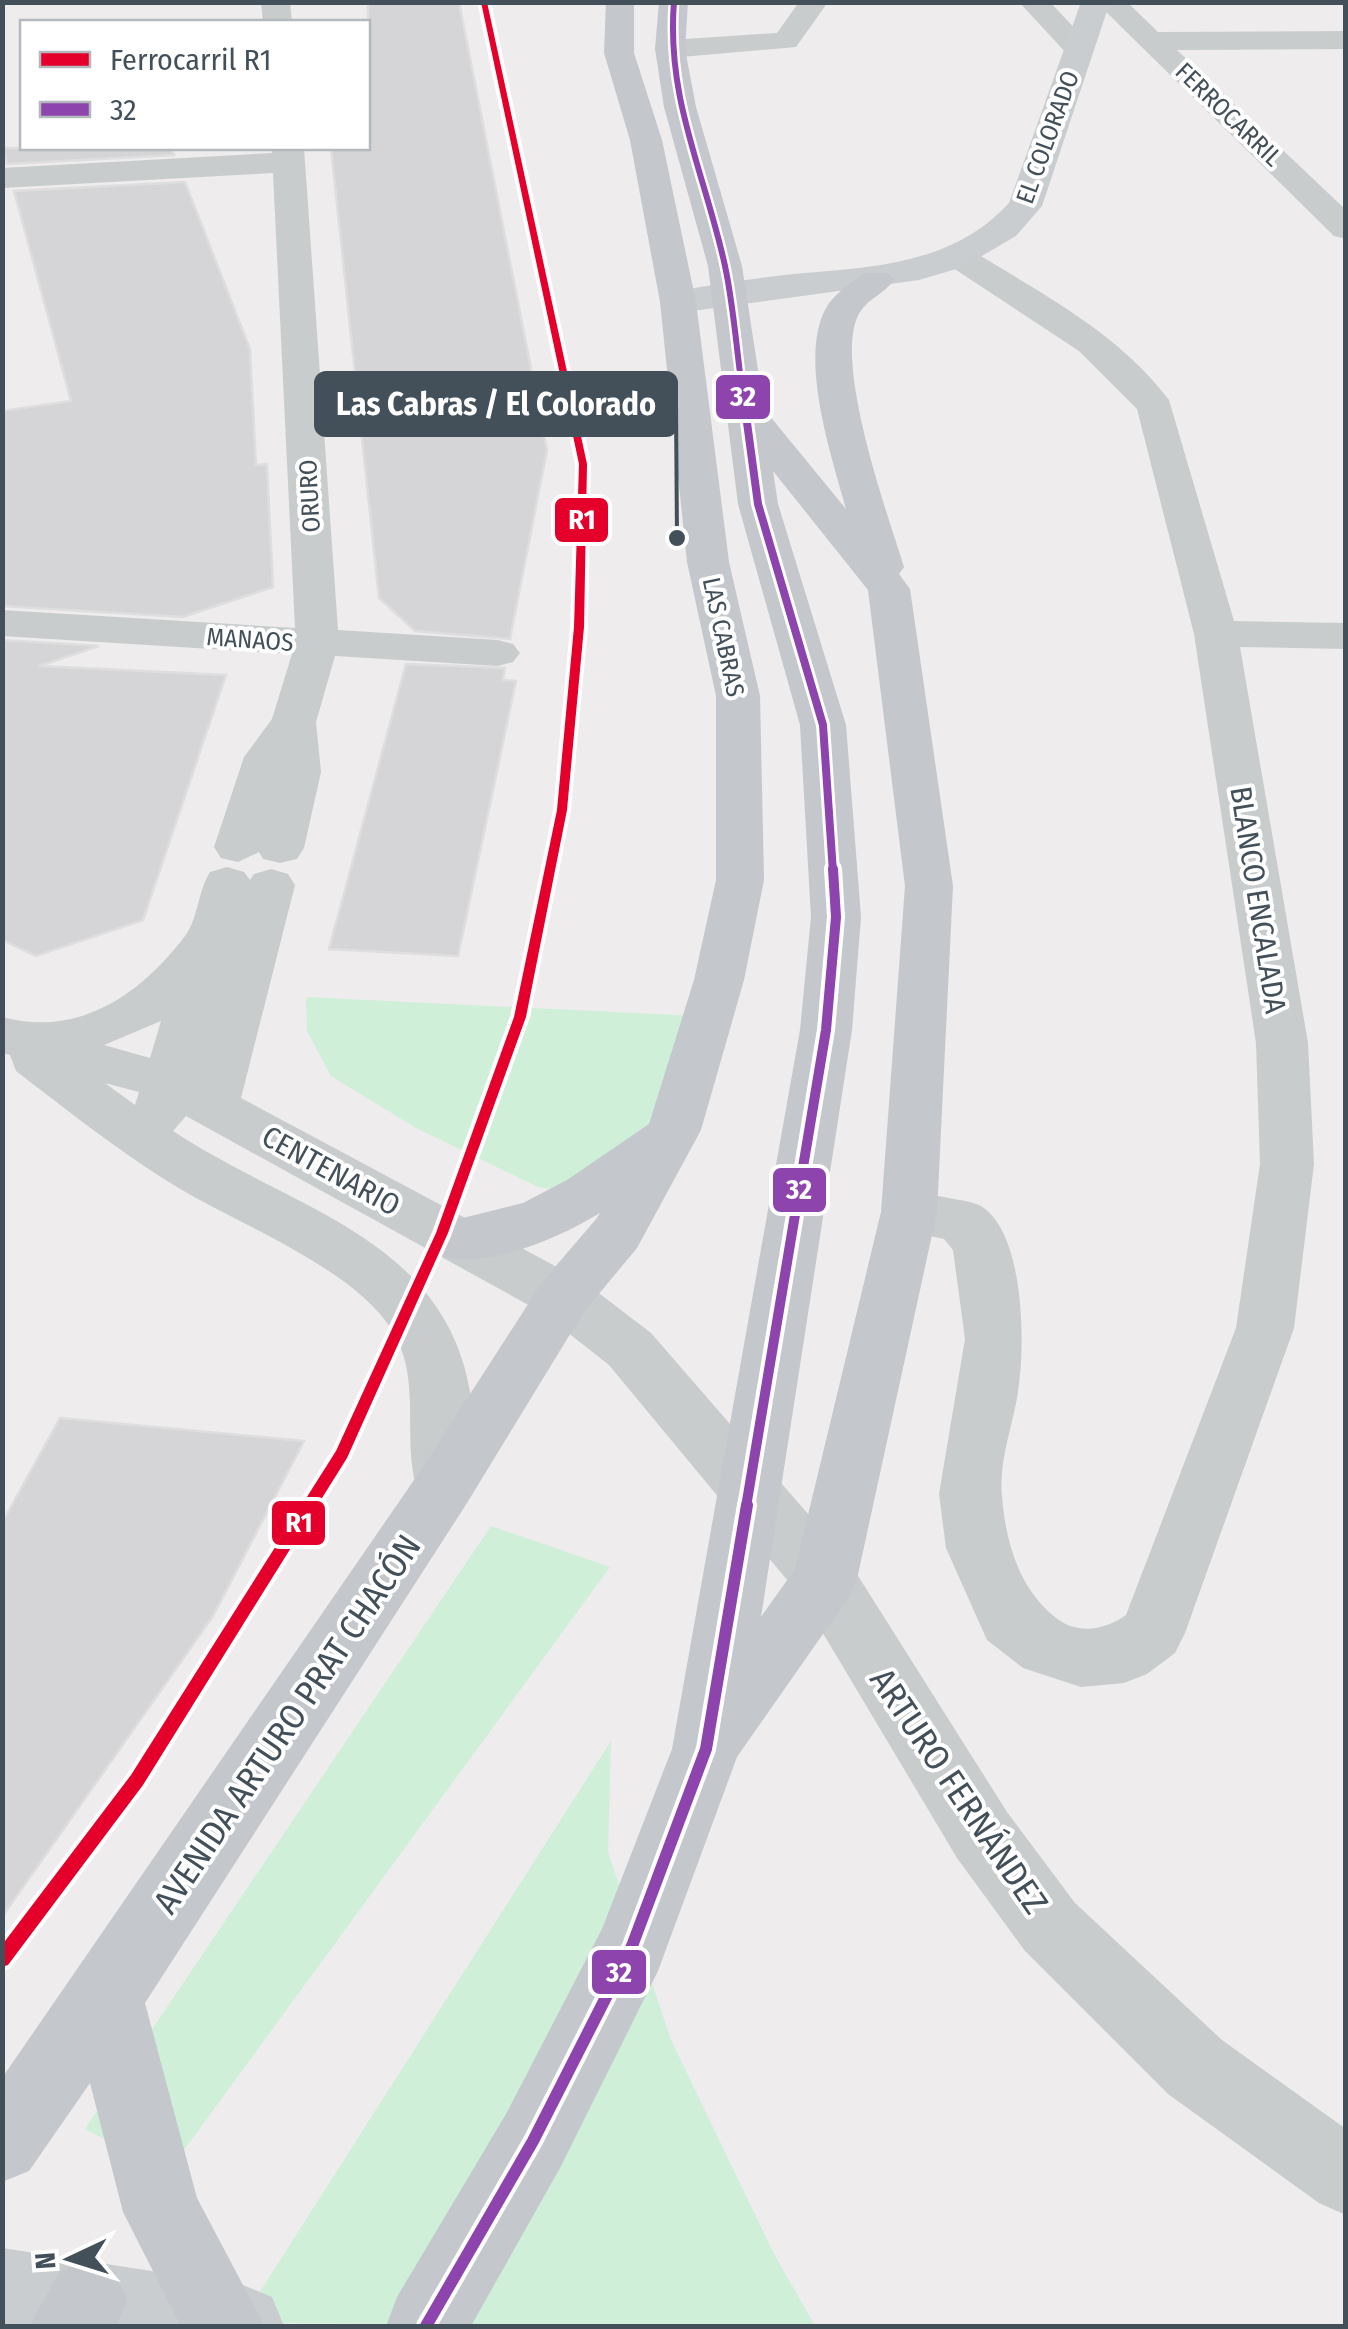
<svg xmlns="http://www.w3.org/2000/svg" width="1348" height="2329" viewBox="0 0 1348 2329" font-family="'Fira Sans Condensed',sans-serif">
  <style>
    .green { fill: #cfefd9 }
    .building { fill: #d5d4d7; stroke: #dfdedf; stroke-width: 2.5 }
    .lines { fill: none; stroke-linecap: round; stroke-linejoin: round }
    .street { fill: #c8cccd; fill-rule: evenodd }
    .secondary { fill: #c9cdd0; fill-rule: evenodd }
    .primary { fill: #c4c7cb; fill-rule: evenodd }
    .bus-1-far3-casing { stroke: #fff; stroke-width: 11 }
    .bus-1-far2-casing { stroke: #fff; stroke-width: 14 }
    .bus-1-far1-casing { stroke: #fff; stroke-width: 18 }
    .bus-1-casing { stroke: #fff; stroke-width: 20 }
    .bus-1-far3 { stroke: #8e44ad; stroke-width: 6 }
    .bus-1-far2 { stroke: #8e44ad; stroke-width: 8 }
    .bus-1-far1 { stroke: #8e44ad; stroke-width: 10 }
    .bus-1 { stroke: #8e44ad; stroke-width: 12 }
    .rail-1-casing { stroke: #fff; stroke-width: 8 }
    .rail-1 { fill: #e4002b; fill-rule: evenodd }
    .labels { text-anchor: middle; stroke-width: 8; stroke-linejoin: round; paint-order: stroke }
    .far-street-label { font-size: 25px; fill: #43505a; stroke: #fff }
    .street-label { font-size: 30px; fill: #43505a; stroke: #fff }
    .near-street-label { font-size: 35px; fill: #43505a; stroke: #fff }
    .leader { fill: none; stroke: #43505a; stroke-width: 4 }
    .callout-dot { fill: #43505a; stroke: #fff; stroke-width: 4 }
    .callout { fill: #43505a; stroke: #43505a; stroke-width: 4 }
    .callout-label { font-size: 32px; text-anchor: middle; font-weight: bold; fill: #fff }
    .line-badge { stroke: #fff; stroke-width: 4 }
    .badge-label { font-size: 28px; text-anchor: middle; font-weight: bold; fill: #fff }
  </style>
  <rect width="100%" height="100%" fill="#eeecec"/>
  <path class="green" d="M 306,997 L 716,1017 L 685,1092 L 579,1193 L 538,1187 L 416,1128 L 331,1076 L 307,1031 Z
    M 491,1526 L 610,1567 L 168,2172 L 85,2129 Z
    M 611,1741 L 608,1852 L 671,2040 L 774,2254 L 815,2326 L 240,2323 Z"/>
  <path class="building" d="M 368,2 L 459,2 L 547,450 L 510,639 L 415,631 L 379,598 L 331,148 L 368,148 Z
    M 3,148 L 171,148 L 174,155 L 7,164 Z
    M 185,182 L 250,349 L 256,465 L 267,464 L 273,587 L 183,617 L 2,606 L 2,411 L 71,401 L 14,191 Z
    M 2,640 L 99,646 L 39,666 L 226,675 L 143,920 L 36,956 L 2,940 Z
    M 406,664 L 505,668 L 503,680 L 516,681 L 458,956 L 329,949 Z
    M 60,1418 L 304,1441 L 213,1616 L 2,1917 L 2,1523 Z"/>
  <g class="lines">
    <path class="street" d="M 261,2 L 290,2 L 292,22 L 263,22 Z
      M 799,2 L 828,2 L 796,47 L 670,58 L 655,49 L 670,40 L 777,33 Z
      M 1019,2 L 1050,2 L 1094,49 L 1079,58 L 1068,55 Z
      M 1096,2 L 1127,2 L 1158,32 L 1346,31 L 1346,49 L 1177,50 L 1346,210 L 1346,239 L 1334,236 Z
      M 272,148 L 304,148 L 338,630 L 498,640 L 513,644 L 520,653 L 513,662 L 498,666 L 335,656 L 316,722 L 321,772 L 304,848 L 297,859 L 280,863 L 263,859 L 259,852 L 238,862 L 221,858 L 214,847 L 244,757 L 272,719 L 292,654 L 2,636 L 2,610 L 295,628 L 273,173 L 2,188 L 2,168 L 272,153 Z
      M 956,245 L 968,248 C 1040,293 1117,331 1169,400 L 1234,621 L 1346,623 L 1346,649 L 1240,647 L 1308,1043 L 1314,1164 L 1294,1328 L 1185,1633 L 1175,1653 L 1147,1674 L 1124,1683 L 1081,1687 L 1023,1668 L 987,1640 L 946,1548 L 939,1494 L 965,1339 L 953,1250 L 944,1239 L 889,1227 L 881,1212 L 889,1197 C 911,1191 927,1194 949,1198 C 958,1200 970,1201 979,1205 C 1024,1229 1025,1340 1019,1384 C 1015,1422 998,1458 1002,1497 C 1006,1543 1019,1589 1056,1618 C 1078,1635 1105,1630 1126,1615 L 1236,1328 L 1260,1164 L 1256,1043 L 1194,634 L 1137,409 L 1079,351 L 944,262 L 939,255 L 944,248 Z
      M 227,867 L 244,872 L 250,880 L 254,874 L 271,869 L 288,874 L 295,885 L 241,1098 L 583,1281 L 651,1333 L 848,1560 L 1007,1812 L 1075,1903 L 1222,2040 L 1346,2129 L 1346,2215 L 1319,2203 L 1168,2094 L 1025,1951 L 957,1858 L 802,1598 L 609,1365 L 543,1313 L 186,1116 L 173,1131 C 298,1214 457,1239 473,1414 C 476,1444 481,1476 467,1503 L 445,1511 L 423,1503 C 397,1452 425,1384 393,1332 C 356,1268 234,1223 172,1184 C 117,1150 67,1110 16,1071 L 10,1055 L 2,1053 L 2,1017 C 79,1038 141,994 185,936 C 198,919 198,891 210,872 ZM 161,1021 L 150,1058 L 104,1045 ZM 105,1083 L 139,1092 L 135,1105 Z"/>
    <path class="secondary" d="M 1081,2 L 1110,2 L 1042,206 L 1016,236 L 963,267 L 919,280 L 678,313 L 665,310 L 660,302 L 665,294 L 678,291 C 716,284 755,278 794,274 C 873,267 952,265 1009,203 Z
      M 2,2248 L 243,2285 L 272,2297 L 284,2326 L 2,2326 Z"/>
    <path class="primary" d="M 606,2 L 634,2 L 634,53 L 662,140 L 696,302 L 729,562 L 760,696 L 764,880 L 744,980 L 701,1130 L 637,1248 L 583,1313 L 467,1503 L 145,2003 L 197,2198 L 262,2321 L 260,2326 L 181,2326 L 123,2212 L 90,2083 L 29,2171 L 2,2182 L 2,2078 L 423,1467 L 543,1281 L 597,1218 L 600,1213 C 557,1239 485,1271 435,1255 L 427,1240 L 435,1225 L 523,1203 L 567,1180 L 649,1124 L 694,980 L 716,880 L 716,696 L 687,562 L 660,302 L 630,140 L 604,53 Z
      M 659,2 L 688,2 L 685,49 L 696,107 L 742,266 L 764,409 L 846,509 C 832,457 799,361 825,310 C 833,294 850,284 864,273 L 888,273 L 894,280 C 885,293 868,299 860,312 C 831,358 888,515 904,567 L 899,574 L 910,589 L 953,886 L 937,1212 L 857,1579 L 848,1598 L 737,1757 L 658,1971 L 560,2168 L 471,2326 L 386,2326 L 397,2297 L 506,2114 L 602,1929 L 672,1749 L 800,1030 L 811,917 L 800,725 L 738,504 L 708,266 L 664,107 L 655,49 ZM 773,471 L 868,590 L 905,886 L 881,1212 L 795,1569 L 761,1617 L 852,1030 L 861,917 L 846,725 L 778,504 Z
      M 87,2260 L 115,2272 L 127,2300 L 116,2326 L 30,2326 L 59,2272 Z"/>
    <g class="bus-1-far3-casing">
      <path id="bus-1-far3" d="M 674,2 C 666,100 705,173 725,266 C 733,303 736,343 741,381"/>
    </g>
    <g class="bus-1-far2-casing">
      <path id="bus-1-far2" d="M 741,378 L 758,504 L 823,725 L 833,872"/>
    </g>
    <g class="bus-1-far1-casing">
      <path id="bus-1-far1" d="M 746,1507 L 826,1030 L 836,917 L 833,869"/>
    </g>
    <g class="bus-1-casing">
      <path id="bus-1" d="M 426,2326 L 533,2141 L 632,1946 L 706,1749 L 747,1505"/>
    </g>
    <use href="#bus-1-far3" class="bus-1-far3"/>
    <use href="#bus-1-far2" class="bus-1-far2"/>
    <use href="#bus-1-far1" class="bus-1-far1"/>
    <use href="#bus-1" class="bus-1"/>
    <g class="rail-1-casing">
      <path id="rail-1" d="M 481,2 L 487,2 L 587,464 L 584,627 L 567,810 L 526,1017 L 448,1233 L 347,1458 L 143,1785 L 8,1965 L 2,1967 L 2,1945 L 131,1775 L 336,1451 L 436,1233 L 514,1017 L 557,810 L 574,627 L 579,464 Z"/>
    </g>
    <use href="#rail-1" class="rail-1"/>
  </g>
  <g class="labels">
    <g class="far-street-label">
      <text transform="translate(1229 114) rotate(44)" y="9">FERROCARRIL</text>
      <text transform="translate(1047 137) rotate(-70)" y="9">EL COLORADO</text>
      <text transform="translate(309 496) rotate(-93)" y="9">ORURO</text>
      <text transform="translate(724 637) rotate(78)" y="9">LAS CABRAS</text>
      <text transform="translate(250 639) rotate(4)" y="9">MANAOS</text>
    </g>
    <g class="street-label">
      <text transform="translate(1258 900) rotate(81)" y="10">BLANCO ENCALADA</text>
      <text transform="translate(331 1171) rotate(29)" y="10">CENTENARIO</text>
    </g>
    <g class="near-street-label">
      <text transform="translate(287 1724) rotate(-56)" y="12">AVENIDA ARTURO PRAT CHACÓN</text>
      <text transform="translate(959 1791) rotate(56)" y="12">ARTURO FERNÁNDEZ</text>
    </g>
  </g>
  <path class="leader" d="M677 538L676 404"/>
  <circle class="callout-dot" cx="677" cy="538" r="10"/>
  <rect class="callout" x="316" y="373" width="360" height="62" rx="10"/>
  <g class="callout-label">
    <text x="496" y="415">Las Cabras / El Colorado</text>
  </g>
  <g class="line-badge">
    <rect x="714" y="373" width="58" height="48" rx="10" fill="#8e44ad"/>
    <rect x="553" y="496" width="57" height="48" rx="10" fill="#e4002b"/>
    <rect x="771" y="1166" width="57" height="48" rx="10" fill="#8e44ad"/>
    <rect x="270" y="1499" width="57" height="48" rx="10" fill="#e4002b"/>
    <rect x="590" y="1948" width="58" height="48" rx="10" fill="#8e44ad"/>
  </g>
  <g class="badge-label">
    <text x="743" y="406">32</text>
    <text x="582" y="529">R1</text>
    <text x="799" y="1199">32</text>
    <text x="299" y="1532">R1</text>
    <text x="619" y="1982">32</text>
  </g>
  <rect width="1348" height="2329" fill="none" stroke="#43505a" stroke-width="10"/>
  <rect x="20" y="20" width="350" height="130" fill="#ffffff" stroke="#b4b9bd" stroke-width="2.5"/>
  <rect x="40" y="52" width="50" height="15" fill="#e4002b" stroke="#b4b9bd" stroke-width="2.5"/>
  <text x="110" y="70" font-size="30" fill="#43505a">Ferrocarril R1</text>
  <rect x="40" y="102" width="50" height="15" fill="#8e44ad" stroke="#b4b9bd" stroke-width="2.5"/>
  <text x="110" y="120" font-size="30" fill="#43505a">32</text>
  <g transform="translate(70 2259) rotate(266)" stroke="#ffffff" stroke-width="8" paint-order="stroke">
  <path d="M0-8L18 38L0 25L-18 38Z" fill="#43505a"/>
  <text y="-15" font-size="28" font-weight="bold" text-anchor="middle" fill="#43505a">N</text>
  </g>
</svg>
